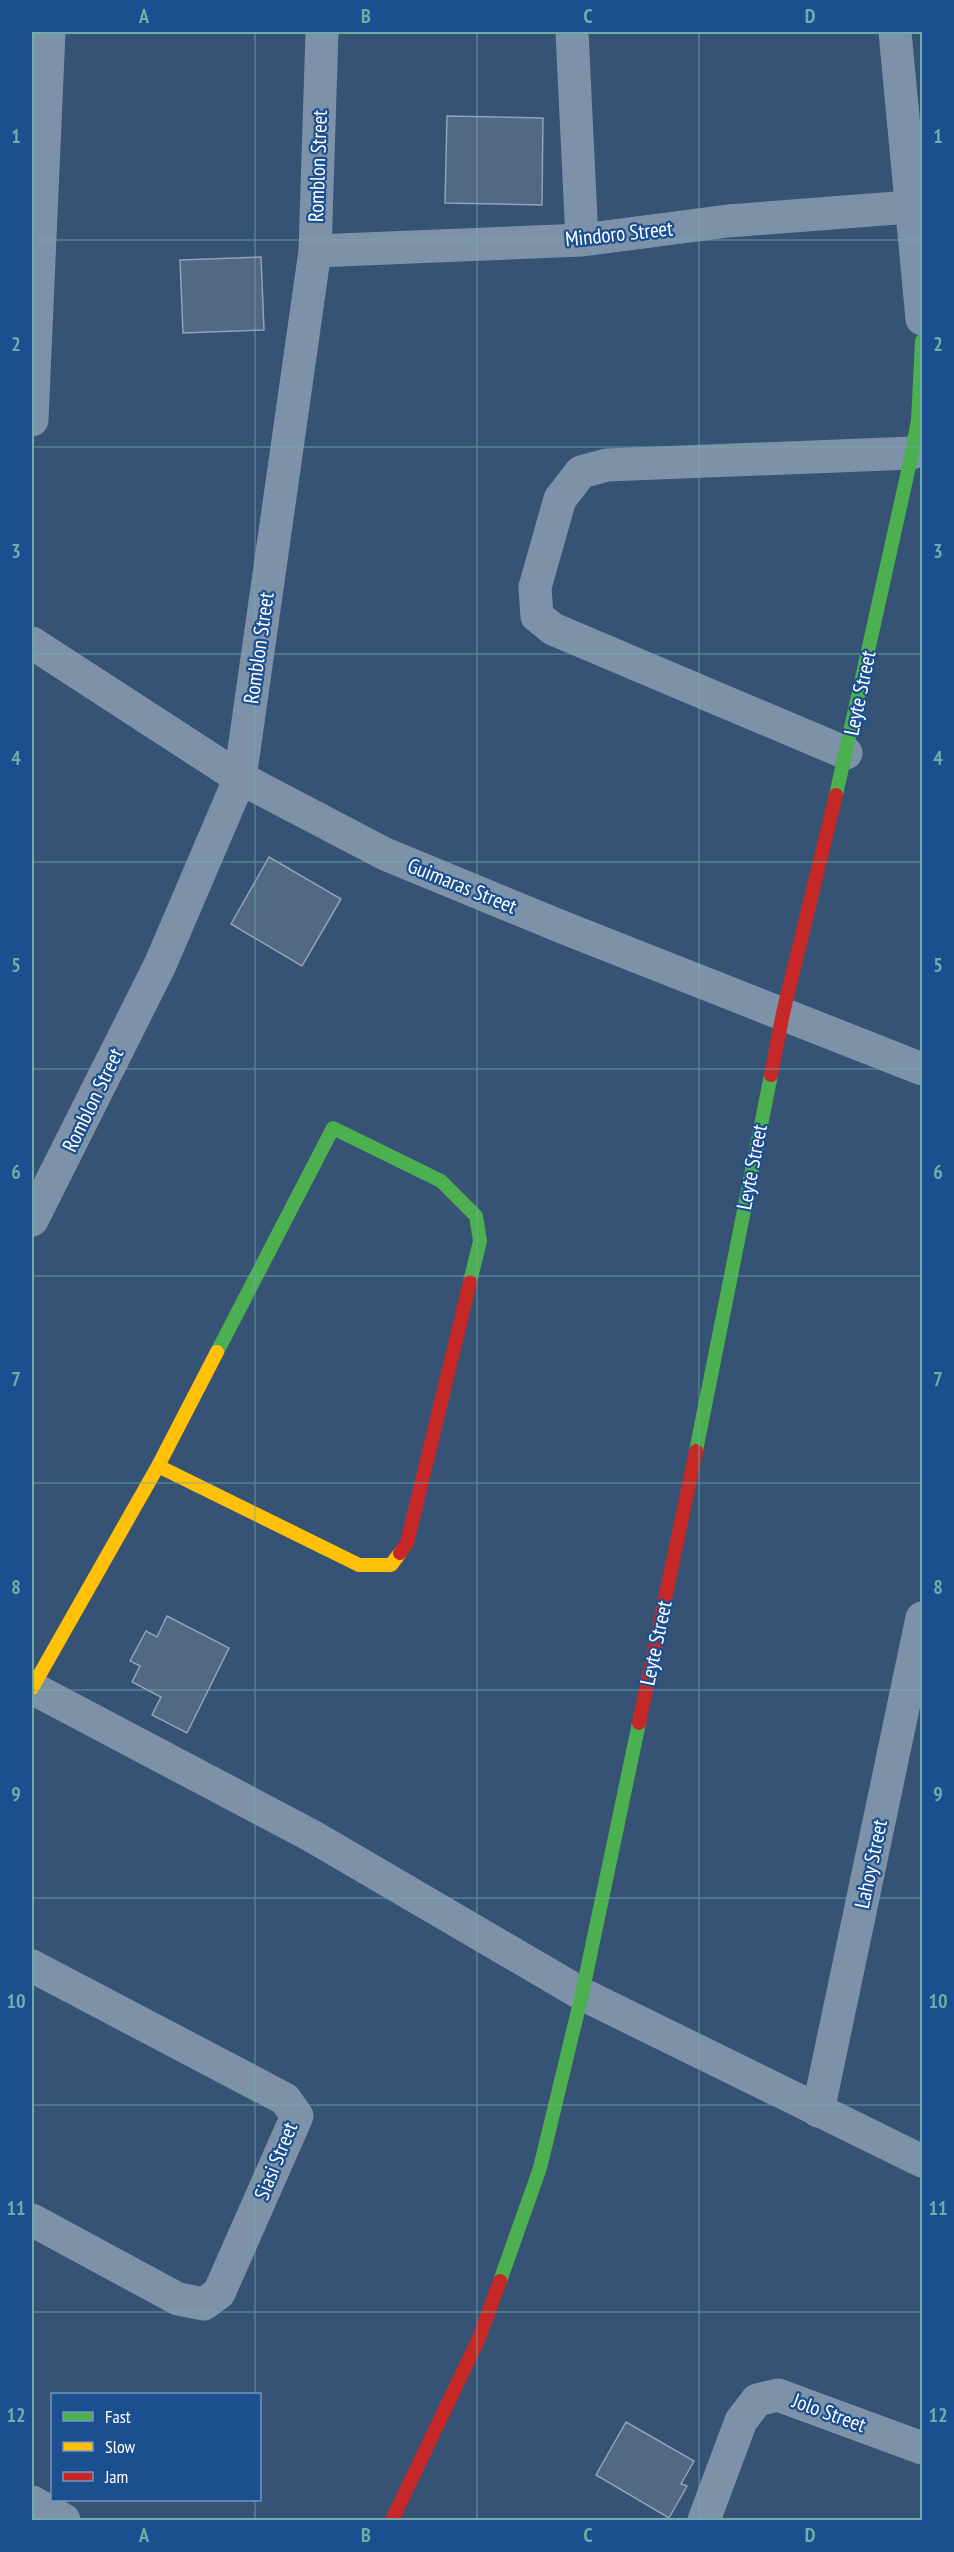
<svg xmlns="http://www.w3.org/2000/svg" width="954" height="2552" viewBox="0 0 954 2552" font-family="'PT Sans Narrow',sans-serif">
  <style>
    .building { fill: #526984; stroke: #92a2b6; stroke-width: 1.5 }
    .lines { fill: none; stroke-linecap: round; stroke-linejoin: round }
    .street { stroke: #7d92a8; stroke-width: 33 }
    .fast { stroke: #4caf50; stroke-width: 14 }
    .slow { stroke: #ffc107; stroke-width: 14 }
    .jam { stroke: #c62828; stroke-width: 14 }
    .grid { fill: none; stroke: #6fada8; stroke-width: 1.5; stroke-opacity: 0.55 }
    .labels { text-anchor: middle; stroke-width: 4.5; stroke-linejoin: round; paint-order: stroke }
    .street-label { font-size: 21px; fill: #fff; stroke: #1b4f8f }
    .neatline { fill: none; stroke: #6fada8; stroke-width: 2 }
    .grid-label { font-size: 20px; text-anchor: middle; font-weight: bold; fill: #6fada8 }
  </style>
  <rect width="100%" height="100%" fill="#365274"/>
  <path class="building" d="M 447,116 L 543,118 L 542,205 L 445,203 Z
    M 261,257 L 264,330 L 183,333 L 180,260 Z
    M 269,857 L 341,899 L 302,966 L 231,924 Z
    M 167,1616 L 229,1648 L 187,1733 L 152,1715 L 161,1697 L 132,1682 L 140,1666 L 130,1661 L 146,1631 L 157,1637 Z
    M 626,2422 L 694,2461 L 681,2484 L 687,2486 L 669,2518 L 596,2475 Z"/>
  <g class="lines">
    <path class="street" d="M 572,32 L 582,240
      M 895,32 L 922,319
      M 315,251 L 582,240 L 728,221 L 922,206
      M 32,420 L 49,32
      M 32,643 L 240,778 L 385,854 L 562,927 L 922,1069
      M 846,753 L 553,629 L 537,616 L 535,587 L 560,499 L 581,472 L 607,465 L 912,453
      M 32,1220 L 160,965 L 240,778 L 315,251 L 322,32
      M 32,1688 L 312,1836 L 582,1994 L 922,2161
      M 32,1966 L 285,2099 L 297,2116 L 219,2293 L 204,2304 L 178,2299 L 32,2220
      M 818,2111 L 922,1618
      M 32,2502 L 64,2520
      M 704,2520 L 741,2421 L 757,2400 L 778,2395 L 922,2448"/>
    <path class="fast" d="M 836,795 L 912,453 L 918,420 L 922,341
      M 217,1352 L 333,1128 L 441,1181 L 476,1216 L 480,1241 L 470,1282
      M 696,1451 L 771,1075
      M 500,2281 L 540,2168 L 582,1994 L 639,1723"/>
    <path class="slow" d="M 158,1466 L 359,1565 L 391,1565 L 400,1553
      M 32,1688 L 158,1466 L 217,1352"/>
    <path class="jam" d="M 771,1075 L 783,1013 L 836,795
      M 400,1553 L 407,1543 L 470,1282
      M 639,1723 L 696,1451
      M 392,2520 L 479,2338 L 500,2281"/>
  </g>
  <path class="grid" d="M 255,32 L 255,2394M 477,32 L 477,2520M 699,32 L 699,2520M 32,240 L 922,240M 32,447 L 922,447M 32,654 L 922,654M 32,862 L 922,862M 32,1069 L 922,1069M 32,1276 L 922,1276M 32,1483 L 922,1483M 32,1690 L 922,1690M 32,1898 L 922,1898M 32,2105 L 922,2105M 32,2312 L 922,2312M 255,2500 L 255,2520"/>
  <g class="labels">
    <g class="street-label">
      <text transform="translate(318 166) rotate(-88)" y="7">Romblon Street</text>
      <text transform="translate(619 234) rotate(-6)" y="7">Mindoro Street</text>
      <text transform="translate(259 648) rotate(-82)" y="7">Romblon Street</text>
      <text transform="translate(860 693) rotate(-78)" y="7">Leyte Street</text>
      <text transform="translate(462 886) rotate(22)" y="7">Guimaras Street</text>
      <text transform="translate(93 1100) rotate(-64)" y="7">Romblon Street</text>
      <text transform="translate(752 1167) rotate(-79)" y="7">Leyte Street</text>
      <text transform="translate(656 1643) rotate(-78)" y="7">Leyte Street</text>
      <text transform="translate(871 1864) rotate(-78)" y="7">Lahoy Street</text>
      <text transform="translate(276 2161) rotate(-68)" y="7">Siasi Street</text>
      <text transform="translate(829 2413) rotate(20)" y="7">Jolo Street</text>
    </g>
  </g>
  <rect width="954" height="2552" fill="none" stroke="#1b4f8f" stroke-width="66"/>
  <rect x="51" y="2393" width="210" height="108" fill="#1b4f8f" stroke="#7695bc" stroke-width="1.5"/>
  <rect x="63" y="2412" width="30" height="9" fill="#4caf50" stroke="#7695bc" stroke-width="1.5"/>
  <text x="105" y="2423" font-size="18" fill="#ffffff">Fast</text>
  <rect x="63" y="2442" width="30" height="9" fill="#ffc107" stroke="#7695bc" stroke-width="1.5"/>
  <text x="105" y="2453" font-size="18" fill="#ffffff">Slow</text>
  <rect x="63" y="2472" width="30" height="9" fill="#c62828" stroke="#7695bc" stroke-width="1.5"/>
  <text x="105" y="2483" font-size="18" fill="#ffffff">Jam</text>
  <rect x="33" y="33" width="888" height="2486" class="neatline"/>
  <g class="grid-label">
    <text x="144" y="23">A</text>
    <text x="366" y="23">B</text>
    <text x="588" y="23">C</text>
    <text x="810" y="23">D</text>
    <text x="16" y="143">1</text>
    <text x="938" y="143">1</text>
    <text x="16" y="351">2</text>
    <text x="938" y="351">2</text>
    <text x="16" y="558">3</text>
    <text x="938" y="558">3</text>
    <text x="16" y="765">4</text>
    <text x="938" y="765">4</text>
    <text x="16" y="972">5</text>
    <text x="938" y="972">5</text>
    <text x="16" y="1179">6</text>
    <text x="938" y="1179">6</text>
    <text x="16" y="1386">7</text>
    <text x="938" y="1386">7</text>
    <text x="16" y="1594">8</text>
    <text x="938" y="1594">8</text>
    <text x="16" y="1801">9</text>
    <text x="938" y="1801">9</text>
    <text x="16" y="2008">10</text>
    <text x="938" y="2008">10</text>
    <text x="16" y="2215">11</text>
    <text x="938" y="2215">11</text>
    <text x="16" y="2422">12</text>
    <text x="938" y="2422">12</text>
    <text x="144" y="2542">A</text>
    <text x="366" y="2542">B</text>
    <text x="588" y="2542">C</text>
    <text x="810" y="2542">D</text>
  </g>
</svg>
